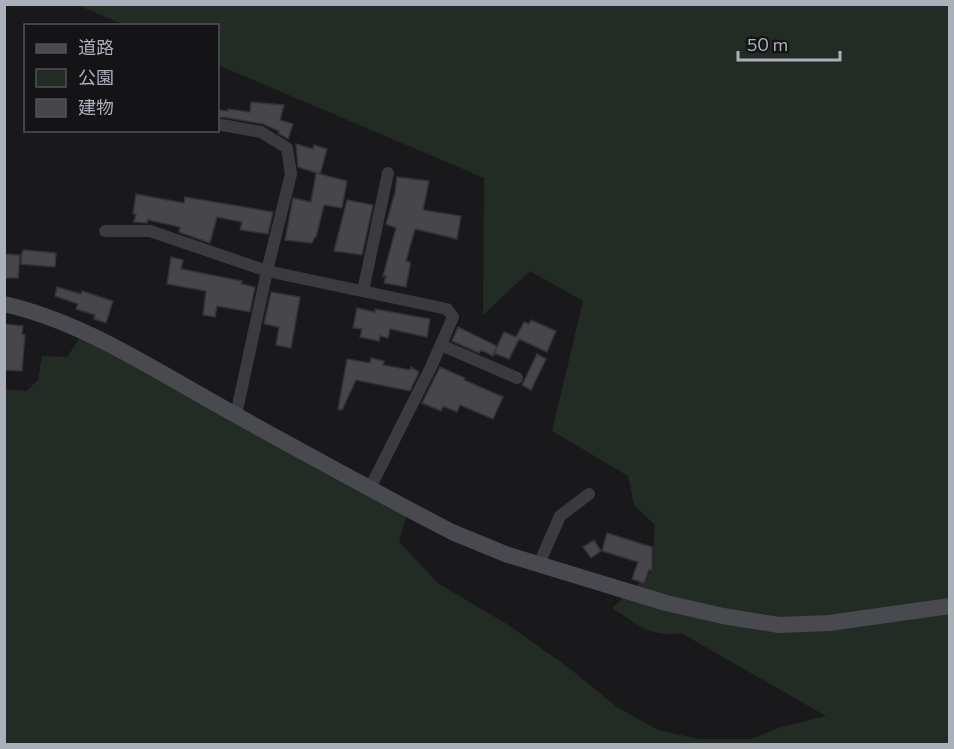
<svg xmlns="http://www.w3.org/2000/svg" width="954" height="749" viewBox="0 0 954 749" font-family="Commissioner,'Noto Sans JP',sans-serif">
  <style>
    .green { fill: #232b25 }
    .building { fill: #46464b; stroke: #343337; stroke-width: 1.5 }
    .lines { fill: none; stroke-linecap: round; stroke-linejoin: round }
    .street { stroke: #3a3b40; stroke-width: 12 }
    .secondary { stroke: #484a50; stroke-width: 16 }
  </style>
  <rect width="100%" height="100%" fill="#19191b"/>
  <path class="green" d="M 77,5 L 949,5 L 949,744 L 5,744 L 4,389 L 26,391 L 38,380 L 42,356 L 67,357 L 84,332 L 408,509 L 399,542 L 439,584 L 507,624 L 569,668 L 617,707 L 658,730 L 699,739 L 751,739 L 781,727 L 826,716 L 681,633 C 649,638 638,624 612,608 L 651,572 L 655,525 L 634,505 L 628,476 L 552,431 L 583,301 L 530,271 L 483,315 L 484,178 L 218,65 L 218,26 L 125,25 Z"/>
  <path class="building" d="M 251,102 L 284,105 L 280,120 L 293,124 L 288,139 L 278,133 L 279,131 L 263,124 L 223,117 L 218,118 L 218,110 L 228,111 L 228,109 L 250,112 Z
    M 296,144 L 313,149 L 314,145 L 327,149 L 320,174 L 298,167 Z
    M 316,173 L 347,181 L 342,208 L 324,205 L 316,237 L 315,237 L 312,243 L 285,240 L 293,198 L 311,202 Z
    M 397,177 L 429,181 L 423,210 L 461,216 L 457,239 L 415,229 L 406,261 L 410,262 L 410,266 L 406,287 L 384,283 L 386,276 L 383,276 L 396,228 L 386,224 L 395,192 Z
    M 136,194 L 184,203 L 185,197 L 273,212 L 268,234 L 240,230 L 242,222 L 217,217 L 210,243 L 179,232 L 180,227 L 148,220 L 147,223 L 134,222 L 136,214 L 133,214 Z
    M 347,200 L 373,205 L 362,255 L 334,251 Z
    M 24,250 L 56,253 L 55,267 L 21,264 L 22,252 Z
    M 4,254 L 20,255 L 18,278 L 4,278 Z
    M 171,257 L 183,260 L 181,269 L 242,281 L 241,284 L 255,287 L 250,312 L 217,306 L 215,317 L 203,315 L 206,291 L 167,284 Z
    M 57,287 L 81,294 L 82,291 L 113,301 L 106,323 L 94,319 L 95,315 L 76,309 L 78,304 L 55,296 Z
    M 271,292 L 300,297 L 291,348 L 276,345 L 279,327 L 264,324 Z
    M 357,308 L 375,312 L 375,309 L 430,319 L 427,337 L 390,329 L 388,338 L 380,336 L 379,341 L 360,337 L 362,329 L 353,328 Z
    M 531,320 L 556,331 L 547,352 L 519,339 L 509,359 L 494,353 L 504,332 L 516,337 L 524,322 L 529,324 Z
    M 4,324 L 23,326 L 22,334 L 25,335 L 22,371 L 4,370 Z
    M 458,327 L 497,346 L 493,356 L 481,350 L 479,353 L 452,341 Z
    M 537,354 L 546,359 L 531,390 L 522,385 Z
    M 371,358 L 384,361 L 383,365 L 410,370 L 411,367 L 419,372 L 410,391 L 356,380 L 342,410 L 338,409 L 347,359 L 370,363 Z
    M 440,367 L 465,378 L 464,380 L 503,397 L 493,419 L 460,405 L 457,412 L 443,406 L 441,411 L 422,403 Z
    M 607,533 L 652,547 L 652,570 L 649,570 L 644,583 L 632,579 L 638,562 L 602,551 Z
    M 594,540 L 601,551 L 591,558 L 583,547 Z"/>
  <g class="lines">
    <path class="street" d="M 105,231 L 150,231 L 267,271 L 291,174 L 287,148 L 261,132 L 222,125
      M 363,291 L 388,173
      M 441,345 L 517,378
      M 236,415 L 267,271 L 447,309 L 453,317 L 431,367 L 370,488
      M 539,564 L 560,516 L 589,494"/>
    <path class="secondary" d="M 4,304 C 79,321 145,364 211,401 C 276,438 342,473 408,509 L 452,532 L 508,555 L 666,603 L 723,616 L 779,625 L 829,623 L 950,606"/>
  </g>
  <rect width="954" height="749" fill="none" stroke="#acb0bb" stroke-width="12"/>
  <rect x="24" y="24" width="195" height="108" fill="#141416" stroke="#515258" stroke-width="1.5"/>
  <rect x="36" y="44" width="30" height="9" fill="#484a50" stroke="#515258" stroke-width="1.5"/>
  <text x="78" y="54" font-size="18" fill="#acb0bb">道路</text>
  <rect x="36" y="69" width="30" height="18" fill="#232b25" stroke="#515258" stroke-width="1.5"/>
  <text x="78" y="84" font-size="18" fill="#acb0bb">公園</text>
  <rect x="36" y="99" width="30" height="18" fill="#46464b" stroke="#515258" stroke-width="1.5"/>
  <text x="78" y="114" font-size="18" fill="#acb0bb">建物</text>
  <path d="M738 51v9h102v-9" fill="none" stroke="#acb0bb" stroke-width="3"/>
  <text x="747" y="51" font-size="18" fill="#acb0bb" stroke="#141416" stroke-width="4.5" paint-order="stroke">50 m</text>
</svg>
